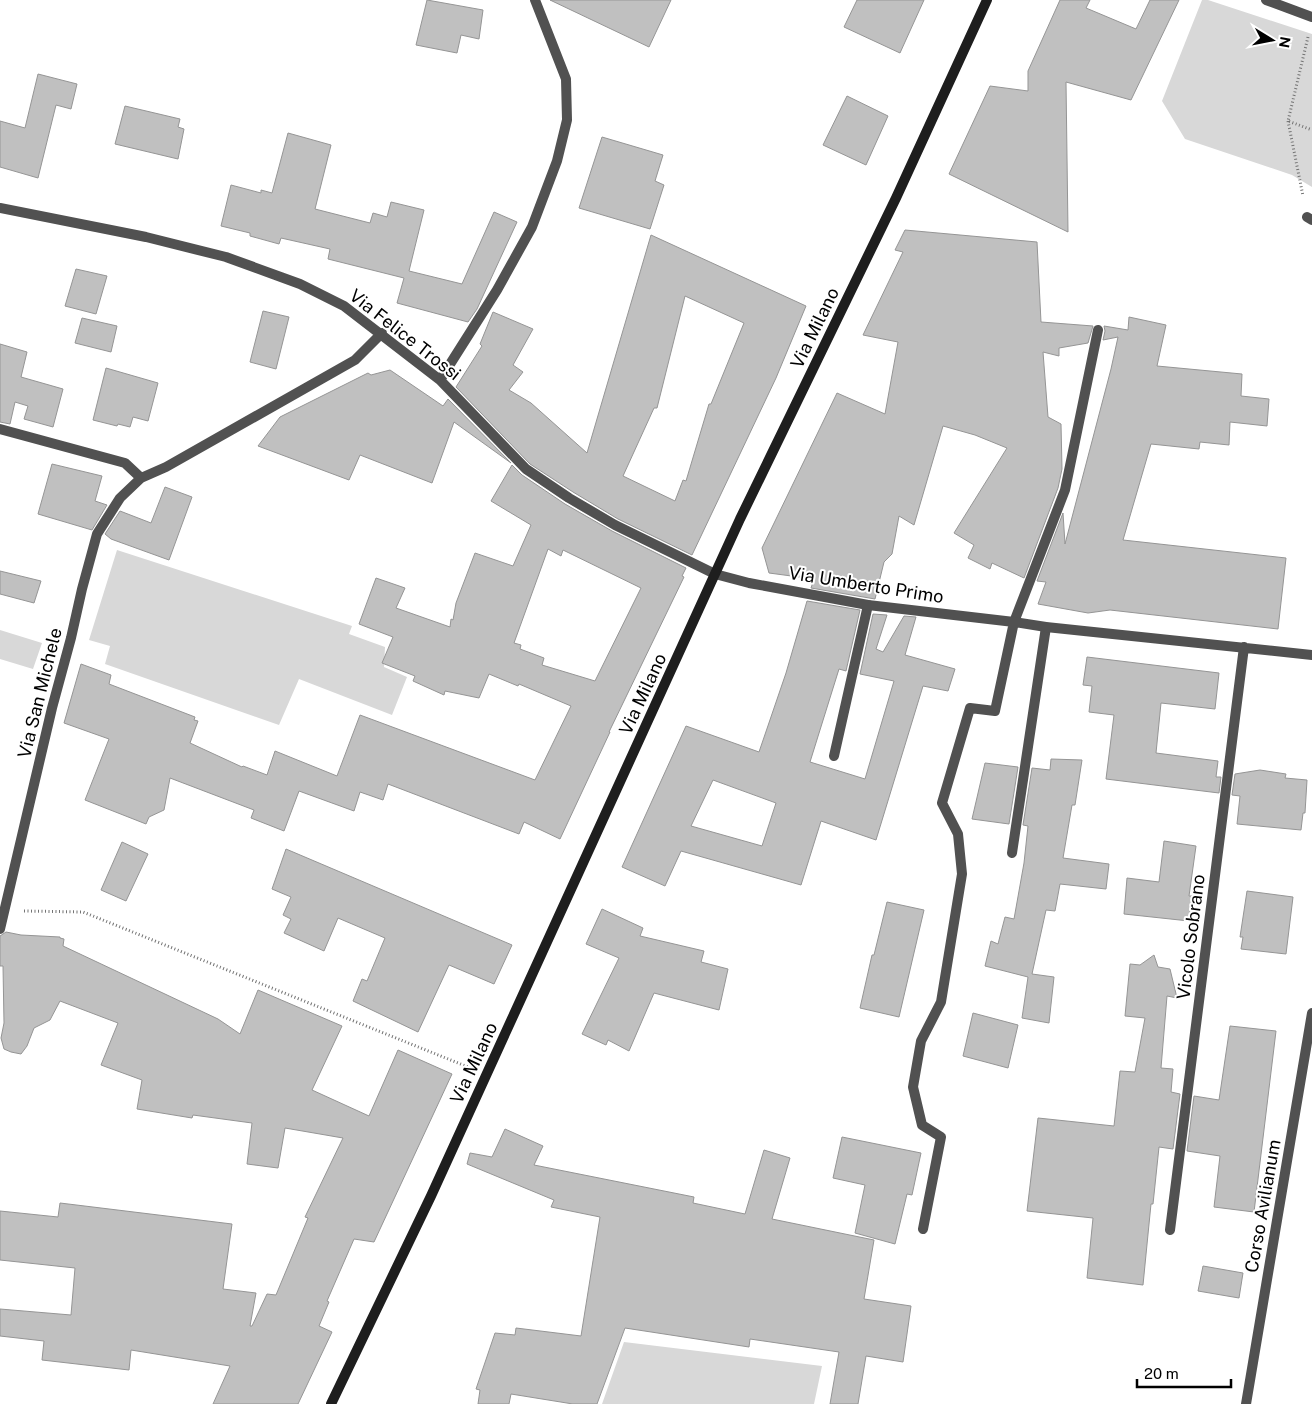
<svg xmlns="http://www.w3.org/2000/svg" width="1312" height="1404" viewBox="0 0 1312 1404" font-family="'Public Sans',sans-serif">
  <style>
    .green { fill: #d8d8d8 }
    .building { fill: #c0c0c0; stroke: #959595; fill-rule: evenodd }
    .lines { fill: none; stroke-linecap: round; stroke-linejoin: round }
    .path { stroke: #737373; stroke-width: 3; stroke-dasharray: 1 2.5; stroke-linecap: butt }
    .service { stroke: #515151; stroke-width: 10 }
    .minor { stroke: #515151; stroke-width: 10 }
    .secondary { stroke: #1e1e1e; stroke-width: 10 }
    .labels { text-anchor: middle; stroke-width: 4; stroke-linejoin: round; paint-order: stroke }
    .street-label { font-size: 18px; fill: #000; stroke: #fff }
  </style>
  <rect width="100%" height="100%" fill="#fff"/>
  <path class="green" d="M 1202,0 L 1208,0 L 1312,34 L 1312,187 L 1292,175 L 1185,139 L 1162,101 Z
    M 117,550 L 352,626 L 349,634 L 385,647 L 384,667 L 407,677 L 392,715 L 299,679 L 279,725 L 105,664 L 110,646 L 89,640 Z
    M 0,630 L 42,643 L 33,669 L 0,659 Z
    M 624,1342 L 822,1366 L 814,1404 L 602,1404 Z"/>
  <path class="building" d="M 427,0 L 483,10 L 479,39 L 461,35 L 457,53 L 416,45 Z
    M 550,0 L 671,0 L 649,47 Z
    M 857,0 L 924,0 L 900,53 L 844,27 Z
    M 1060,0 L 1090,0 L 1086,8 L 1136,29 L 1150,0 L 1179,0 L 1131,100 L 1066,82 L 1068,232 L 949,174 L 990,86 L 1028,91 L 1028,71 Z
    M 38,74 L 77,84 L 71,109 L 56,105 L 38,178 L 0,167 L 0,121 L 25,128 Z
    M 847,96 L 888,116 L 866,165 L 823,145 Z
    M 125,106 L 180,119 L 178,127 L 184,129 L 178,159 L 115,144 Z
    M 288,133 L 331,145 L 315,209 L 370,223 L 373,213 L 387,217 L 391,202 L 424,210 L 409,271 L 462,284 L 494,212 L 517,222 L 477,309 L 468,322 L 397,303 L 404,278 L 328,259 L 330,249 L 281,238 L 279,244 L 250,236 L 250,233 L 221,226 L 231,185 L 261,193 L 261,190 L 272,193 Z
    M 602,137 L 663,155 L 655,181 L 664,185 L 650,229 L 579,208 Z
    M 905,230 L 1037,242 L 1041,322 L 1093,326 L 1088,343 L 1059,348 L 1059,356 L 1043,352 L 1048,417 L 1061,424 L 1062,469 L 1058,488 L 1024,578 L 992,563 L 990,569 L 968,558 L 974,545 L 954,533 L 1007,448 L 975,435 L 943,426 L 914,525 L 899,516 L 892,554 L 884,562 L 875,599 L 811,588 L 814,579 L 769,573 L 762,548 L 837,393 L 885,414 L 898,342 L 863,335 L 903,252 L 895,250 Z
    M 651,235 L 806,306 L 776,378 L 692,555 L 618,519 L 573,492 L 530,464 L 456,387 L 482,346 L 480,344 L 493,312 L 533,329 L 513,365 L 523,372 L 509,390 L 531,403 L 587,453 ZM 685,296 L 744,323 L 711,404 L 709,404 L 686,481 L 683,480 L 675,501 L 623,476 L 654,408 L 657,408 Z
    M 76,269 L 107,276 L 96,314 L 65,306 Z
    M 263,311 L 289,317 L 276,369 L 250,362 Z
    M 1129,317 L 1166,325 L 1157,366 L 1242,374 L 1241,396 L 1269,399 L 1267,426 L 1230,422 L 1229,445 L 1200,442 L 1199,449 L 1151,444 L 1123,540 L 1286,558 L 1278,629 L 1110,610 L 1088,613 L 1038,604 L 1046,582 L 1037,581 L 1063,513 L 1065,544 L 1111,369 L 1118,337 L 1103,340 L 1105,331 L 1104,326 L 1128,330 Z
    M 82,318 L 117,326 L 111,352 L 75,343 Z
    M 0,344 L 27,352 L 21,377 L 63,389 L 53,427 L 24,419 L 28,406 L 15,402 L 10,424 L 0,422 Z
    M 106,368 L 158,383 L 148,421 L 133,417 L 130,427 L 118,424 L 117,426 L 93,420 Z
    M 390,370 L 443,406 L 448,399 L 511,463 L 454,422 L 432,483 L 360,455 L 349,480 L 258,446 L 280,417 L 368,373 L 371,375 Z
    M 52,464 L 102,476 L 95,501 L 107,505 L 92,530 L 38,514 Z
    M 512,465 L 522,475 L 565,504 L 612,531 L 686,568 L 682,576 L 684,577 L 609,732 L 610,732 L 560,839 L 524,822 L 519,834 L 388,784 L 383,800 L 360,792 L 354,811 L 299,791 L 284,831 L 251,818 L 254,810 L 170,778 L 164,810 L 149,817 L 146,824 L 85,800 L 109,739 L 64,723 L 81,664 L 111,675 L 109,684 L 195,717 L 194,720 L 198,721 L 190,743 L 242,767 L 243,766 L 267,775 L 275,751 L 337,776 L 360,715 L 535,780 L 571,706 L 519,684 L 518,686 L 489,674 L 479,698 L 445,691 L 444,695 L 413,681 L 415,676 L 382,663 L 393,637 L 359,624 L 376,578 L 405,588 L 396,608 L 450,627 L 451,619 L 453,620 L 456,603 L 475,553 L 513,566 L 531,525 L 491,501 ZM 548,549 L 561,556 L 563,550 L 641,588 L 595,681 L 542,665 L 544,658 L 520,649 L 521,645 L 514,643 Z
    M 165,487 L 192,497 L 169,560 L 111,539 L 105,534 L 120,511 L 151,523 Z
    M 0,571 L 41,581 L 34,603 L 0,594 Z
    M 807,601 L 860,610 L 846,671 L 839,669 L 810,762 L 865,779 L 894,681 L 860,674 L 873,614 L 887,615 L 876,649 L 883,652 L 904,616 L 916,617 L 905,655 L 955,669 L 948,691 L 923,686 L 876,840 L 821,821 L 801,885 L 681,851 L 665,886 L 622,867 L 686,726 L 759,752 L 786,673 ZM 713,780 L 776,803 L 762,846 L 691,826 Z
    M 1087,657 L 1219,673 L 1215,709 L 1161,703 L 1156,753 L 1218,761 L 1216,777 L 1221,777 L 1219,793 L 1106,779 L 1114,715 L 1089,712 L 1092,686 L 1083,685 Z
    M 1051,759 L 1082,760 L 1075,805 L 1072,805 L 1063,858 L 1109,864 L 1106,889 L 1060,884 L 1055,911 L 1046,910 L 1032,974 L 1054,977 L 1049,1023 L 1022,1018 L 1028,977 L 985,966 L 991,941 L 998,944 L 1005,917 L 1014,919 L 1024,863 L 1028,826 L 1023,825 L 1032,768 L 1050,770 Z
    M 985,763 L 1018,767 L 1009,824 L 972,819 Z
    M 1260,770 L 1286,774 L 1285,778 L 1307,780 L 1305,813 L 1303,813 L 1301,830 L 1237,824 L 1240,796 L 1232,795 L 1235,774 Z
    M 1164,841 L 1196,846 L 1189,896 L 1192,896 L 1189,921 L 1124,914 L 1127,878 L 1159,882 Z
    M 122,842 L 148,854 L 126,901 L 101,890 Z
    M 286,849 L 512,945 L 494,984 L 449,965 L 418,1032 L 353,1001 L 362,979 L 367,981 L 385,938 L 338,918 L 324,951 L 284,933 L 291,919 L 283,915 L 291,897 L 272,889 Z
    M 1247,891 L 1293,897 L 1286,954 L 1241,949 L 1243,937 L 1240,937 Z
    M 887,902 L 924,910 L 899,1017 L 860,1008 L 872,955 L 874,955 Z
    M 602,909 L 643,928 L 640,936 L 704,951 L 701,962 L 728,969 L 719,1010 L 654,993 L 629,1051 L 608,1040 L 606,1045 L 582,1034 L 619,958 L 586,944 Z
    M 6,932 L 21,935 L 60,937 L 60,938 L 64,939 L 63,946 L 218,1019 L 240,1034 L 258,990 L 342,1026 L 312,1090 L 369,1116 L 398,1050 L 452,1074 L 374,1242 L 354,1239 L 327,1301 L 329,1302 L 319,1326 L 332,1332 L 298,1404 L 213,1404 L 230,1366 L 131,1350 L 129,1370 L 42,1360 L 44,1341 L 0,1336 L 0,1309 L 71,1315 L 75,1268 L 0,1260 L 0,1211 L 58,1217 L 60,1203 L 232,1224 L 223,1289 L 256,1293 L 250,1326 L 252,1326 L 267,1294 L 276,1295 L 308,1218 L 305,1217 L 343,1138 L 285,1128 L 278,1168 L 247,1164 L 252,1123 L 193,1115 L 192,1118 L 137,1109 L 142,1080 L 101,1065 L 118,1023 L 60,1001 L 50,1020 L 34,1028 L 27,1046 L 21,1054 L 11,1052 L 4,1049 L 1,1038 L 4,1023 L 3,966 L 0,966 L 0,936 Z
    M 1154,955 L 1158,967 L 1170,969 L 1177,998 L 1167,996 L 1161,1068 L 1173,1069 L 1171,1092 L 1180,1094 L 1173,1149 L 1159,1147 L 1153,1204 L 1151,1204 L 1143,1285 L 1087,1278 L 1093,1218 L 1027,1211 L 1038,1118 L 1114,1126 L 1120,1071 L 1135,1072 L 1145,1018 L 1125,1016 L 1130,964 L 1140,965 Z
    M 973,1013 L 1018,1025 L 1008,1068 L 963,1056 Z
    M 1230,1026 L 1276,1031 L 1254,1212 L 1214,1207 L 1220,1156 L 1187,1151 L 1194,1096 L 1219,1100 Z
    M 505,1129 L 543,1146 L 534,1165 L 694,1197 L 693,1203 L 745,1214 L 764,1150 L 790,1158 L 772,1219 L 874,1240 L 864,1299 L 911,1306 L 903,1362 L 866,1356 L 858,1404 L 830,1404 L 839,1352 L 750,1339 L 749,1347 L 625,1328 L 597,1404 L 573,1404 L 511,1394 L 509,1404 L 478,1404 L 480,1390 L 476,1389 L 495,1333 L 515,1335 L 516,1328 L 581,1336 L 600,1217 L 551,1207 L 554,1200 L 467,1164 L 470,1153 L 492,1157 Z
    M 842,1137 L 921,1153 L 912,1195 L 907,1194 L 895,1244 L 855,1233 L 865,1185 L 833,1178 Z
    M 1203,1266 L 1243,1273 L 1239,1298 L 1198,1291 Z"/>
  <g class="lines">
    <path class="path" d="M 1308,37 L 1288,121 L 1312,130
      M 1288,121 L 1303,196
      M 24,911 L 83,912 L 468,1067"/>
    <path class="service" d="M 1014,622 L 1065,490 L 1098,330
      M 834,756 L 868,605
      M 1012,853 L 1046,627"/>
    <path class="minor" d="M 1266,0 L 1312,17
      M 0,208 L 146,237 L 226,257 L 300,284 L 344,306 L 440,380 L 526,469 L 569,498 L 615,525 L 715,574 L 749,583 L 868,605 L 1014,622 L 1046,627 L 1312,655
      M 1307,217 L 1312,220
      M 440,380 L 497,290 L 532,227 L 557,161 L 567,120 L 566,79 L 535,0
      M 0,429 L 125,463 L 141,478
      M 0,929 L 52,708 L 71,638 L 82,589 L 97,534 L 120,498 L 141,478 L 166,467 L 355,360 L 382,333
      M 923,1229 L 941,1137 L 922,1125 L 913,1087 L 921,1041 L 941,1002 L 962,874 L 958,834 L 942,803 L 970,708 L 995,711 L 1014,622
      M 1170,1230 L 1244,647
      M 1246,1404 L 1312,1013"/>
    <path class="secondary" d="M 331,1404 L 431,1196 L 740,519 L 896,198 L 987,0"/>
  </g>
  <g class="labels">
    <g class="street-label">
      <text transform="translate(815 328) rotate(-64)" y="6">Via Milano</text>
      <text transform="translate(405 335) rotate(38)" y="6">Via Felice Trossi</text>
      <text transform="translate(866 585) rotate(9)" y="6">Via Umberto Primo</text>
      <text transform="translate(40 693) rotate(-76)" y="6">Via San Michele</text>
      <text transform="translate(643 694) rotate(-65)" y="6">Via Milano</text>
      <text transform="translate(1191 937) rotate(-83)" y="6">Vicolo Sobrano</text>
      <text transform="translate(474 1063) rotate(-65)" y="6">Via Milano</text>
      <text transform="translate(1263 1206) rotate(-80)" y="6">Corso Avilianum</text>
    </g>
  </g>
  <g transform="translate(1272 40) rotate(100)" stroke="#ffffff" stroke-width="4" paint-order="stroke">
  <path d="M0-4L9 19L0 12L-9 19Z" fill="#000000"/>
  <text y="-8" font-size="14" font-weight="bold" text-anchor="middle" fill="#000000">N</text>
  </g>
  <path d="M1137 1379v8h94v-8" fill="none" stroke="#000000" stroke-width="2.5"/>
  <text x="1144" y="1379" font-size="15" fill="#000000" stroke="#ffffff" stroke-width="4" paint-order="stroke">20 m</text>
</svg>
